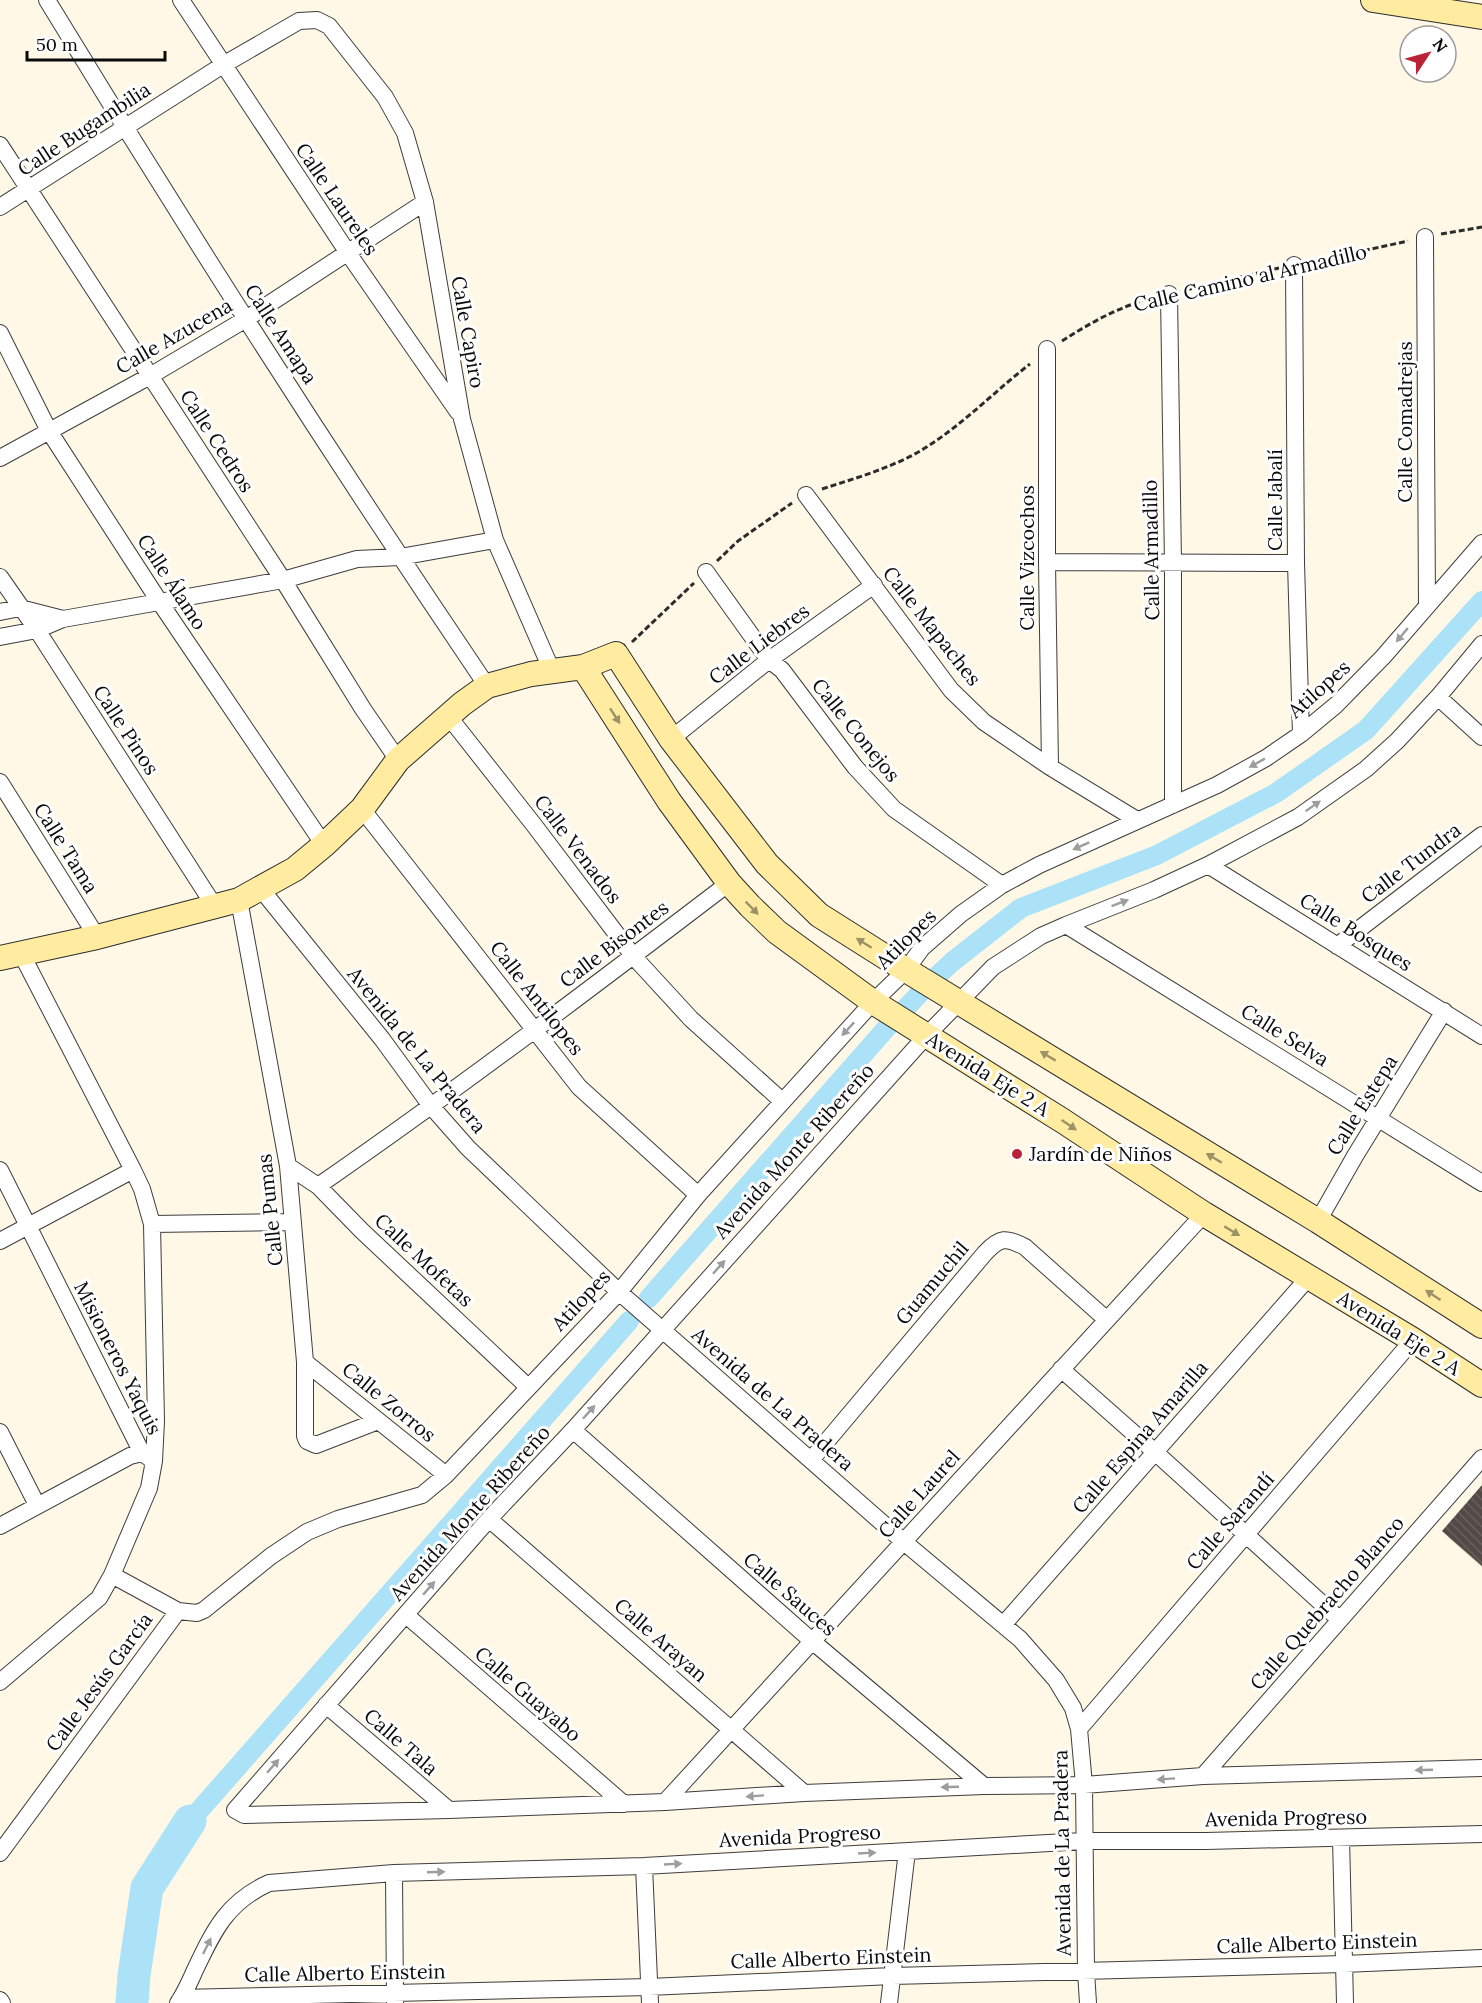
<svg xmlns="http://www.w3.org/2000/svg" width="1482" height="2003" viewBox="0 0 1482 2003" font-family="Lora,serif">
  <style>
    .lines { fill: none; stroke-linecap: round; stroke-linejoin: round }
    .canal { stroke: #abe2f7; stroke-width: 20 }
    .river { stroke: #abe2f7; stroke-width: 33 }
    .building { fill: url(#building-back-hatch); filter: url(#shadow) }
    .street-casing { stroke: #3d3d3d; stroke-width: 18 }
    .secondary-casing { stroke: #2c2c2c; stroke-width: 26 }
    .path { stroke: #2c2c2c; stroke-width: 3; stroke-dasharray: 6 3; stroke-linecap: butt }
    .street { stroke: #fff; stroke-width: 16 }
    .secondary { stroke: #ffeca1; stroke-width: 24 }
    .oneway { fill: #9d9d9d }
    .oneway2 { fill: #9d9265 }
    .poi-dot { fill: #bb2137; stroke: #fff; stroke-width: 2 }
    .labels { text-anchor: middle; stroke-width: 6; stroke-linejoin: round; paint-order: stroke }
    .street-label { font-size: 20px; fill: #0a0a0a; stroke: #fff }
    .poi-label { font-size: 20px; fill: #0a0a0a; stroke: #fff; text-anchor: start }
  </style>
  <defs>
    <pattern id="building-back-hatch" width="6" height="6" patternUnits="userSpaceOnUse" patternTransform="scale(1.5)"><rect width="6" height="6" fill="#524a46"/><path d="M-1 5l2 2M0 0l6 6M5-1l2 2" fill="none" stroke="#66605c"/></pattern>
    <filter id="shadow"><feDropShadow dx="5.5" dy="5.5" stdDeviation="0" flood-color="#0004"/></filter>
  </defs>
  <rect width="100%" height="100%" fill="#fff8e6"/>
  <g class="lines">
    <path class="canal" d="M 937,976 L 952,962 L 1021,908 L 1157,855 L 1276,793 L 1366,730 L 1482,601
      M 905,1009 L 921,992
      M 649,1298 L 890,1024
      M 190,1821 L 629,1321"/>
    <path class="river" d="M 132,2003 L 134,1975 L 147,1888 L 190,1821"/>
  </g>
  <path class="building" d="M 1482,1485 L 1482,1566 L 1442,1531 Z"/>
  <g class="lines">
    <g class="street-casing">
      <path id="street" d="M 47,0 C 188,232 335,461 487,686
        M 181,0 L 348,253 L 458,412
        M 0,145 L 283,580 L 363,709 L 398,760
        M 0,207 L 223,65 L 299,21 L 317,20 L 329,26 L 385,97 L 405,133 L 425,202 L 462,419 L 495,540 L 552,671
        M 1425,237 L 1427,606
        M 1294,265 L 1296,563 L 1301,734
        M 1169,294 L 1173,563 L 1173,805
        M 0,333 L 49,431 L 159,601 L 324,845
        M 1047,349 L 1047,562 L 1050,767
        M 0,458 L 150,376 L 246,319 L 425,202
        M 806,495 L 951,690 L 984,722 L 1050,767 L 1137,820
        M 1047,562 L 1296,563
        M 706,572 L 769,660 L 782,670 L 855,767 L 894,809 L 1002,885
        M 0,577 L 37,630 L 215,907
        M 0,612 L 20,608 L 63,619
        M 0,637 L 37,630 L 63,619 L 283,580 L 357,559 L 400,557 L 495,540
        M 1482,644 L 1438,697 L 1397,741 L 1366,769 L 1298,817 L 1208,865 L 1154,890 L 1066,925 L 1041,936 L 993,967 L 927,1035 L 573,1430 L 489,1519 L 235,1810 L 244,1815 L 449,1810 L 665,1802 L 804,1793 L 984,1786 L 1084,1785 L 1203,1776 L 1482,1768
        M 1438,697 L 1482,737
        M 449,717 L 534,825 L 634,957 L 691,1019 L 782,1101
        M 671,739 L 769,660 L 874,585
        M 0,782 L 97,937
        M 362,809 L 579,1087 L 698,1195
        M 1208,865 L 1482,1036
        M 261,889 L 382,1039 L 431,1106 L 468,1148 L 619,1292 L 904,1542 L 1020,1639 L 1056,1680 L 1073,1708 L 1079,1729 L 1084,1785 L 1086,1971 L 1088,2003
        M 239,900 L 288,1166 L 305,1362 L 305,1436 L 307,1441 L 316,1445 L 378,1421
        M 1066,925 L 1482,1183
        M 1337,946 L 1482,835
        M 288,1166 L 318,1186 L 362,1231 L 528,1387
        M 0,1170 L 142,1453 L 154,1461
        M 318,1186 C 458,1089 594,986 729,883
        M 1318,1221 L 1355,1156 L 1444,1011
        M 152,1224 L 292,1222
        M 0,1241 L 133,1170
        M 305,1362 L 446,1475
        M 1061,1369 L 1155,1452 L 1340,1620
        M 573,1430 L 812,1641 L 984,1786
        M 0,1432 L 37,1505
        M 811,1460 L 985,1253 C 1000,1237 1006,1237 1025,1247 L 1107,1320
        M 489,1519 L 804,1793
        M 0,1526 L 130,1456 L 142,1453
        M 112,1575 L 178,1611
        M 406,1615 L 624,1804
        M 1003,1625 L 1309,1277
        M 0,1682 L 99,1598 L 112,1575 L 149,1488 L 154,1461 L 156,1421 L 152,1224 L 142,1189 L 133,1170 L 21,953
        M 326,1705 L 449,1810
        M 1079,1729 L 1413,1340
        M 1203,1776 L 1482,1458
        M 665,1802 L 1204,1214
        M 1341,1838 L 1345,2003
        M 0,1853 L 178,1611 L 197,1613 L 204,1610 L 271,1556 L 307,1532 L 338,1519 L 422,1495 L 446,1475 L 619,1292 L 698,1195 L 873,1002 L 906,970 L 922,948 L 961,914 L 1002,885 L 1039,865 L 1217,785 L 1266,758 L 1301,734 L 1336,705 L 1383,657 L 1482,543
        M 644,1866 L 650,2003
        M 394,1873 L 395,2002
        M 181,1998 L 649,1987 L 892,1976 L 1344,1964 L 1482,1958
        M 0,2000 L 2,2003
        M 178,2003 C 185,1993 190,1981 195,1970 C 214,1930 227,1902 269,1883 L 394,1873 L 644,1866 L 1084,1841 L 1206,1841 L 1482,1834
        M 889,2003 L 907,1851"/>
    </g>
    <g class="secondary-casing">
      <path id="secondary" d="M 1373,0 L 1482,17
        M 583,667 L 669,801 L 729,883 L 750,906 L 777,932 L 873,1002 L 1063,1121 L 1204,1214 L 1413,1340 L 1482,1385
        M 0,958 L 97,937 L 239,900 L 295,869 L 324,845 L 362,809 L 398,760 L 462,704 L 487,686 L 531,674 L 583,667 L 616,654 L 671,739 L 767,864 L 819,915 L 906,970 L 1318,1221 L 1482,1326"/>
    </g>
    <path class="path" d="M 1441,234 L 1482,227
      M 1311,262 L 1408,241
      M 1186,290 L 1279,268
      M 1062,341 C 1090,323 1120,306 1153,298
      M 822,489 C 853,479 884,470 913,455 C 957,431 991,394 1030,364
      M 717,561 L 738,541 L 792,503
      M 632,642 L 694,583"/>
    <use href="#street" class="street"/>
    <use href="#secondary" class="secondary"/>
  </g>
  <defs><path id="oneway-solid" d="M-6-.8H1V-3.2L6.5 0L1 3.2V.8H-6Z" transform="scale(1.5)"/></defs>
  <g class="oneway">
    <use href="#oneway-solid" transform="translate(1402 635) rotate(130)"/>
    <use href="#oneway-solid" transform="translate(1257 763) rotate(151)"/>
    <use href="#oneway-solid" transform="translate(1313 806) rotate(-35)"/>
    <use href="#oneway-solid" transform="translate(1081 846) rotate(156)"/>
    <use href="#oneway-solid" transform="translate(1120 903) rotate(-21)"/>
    <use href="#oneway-solid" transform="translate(848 1029) rotate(133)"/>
    <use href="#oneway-solid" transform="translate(719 1267) rotate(-48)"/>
    <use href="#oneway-solid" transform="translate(589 1412) rotate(-48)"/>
    <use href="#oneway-solid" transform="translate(429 1588) rotate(-49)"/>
    <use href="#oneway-solid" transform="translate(273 1766) rotate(-49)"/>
    <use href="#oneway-solid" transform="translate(1424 1770) rotate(178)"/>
    <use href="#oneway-solid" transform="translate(1166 1779) rotate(176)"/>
    <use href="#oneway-solid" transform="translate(950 1787) rotate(178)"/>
    <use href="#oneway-solid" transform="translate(755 1796) rotate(176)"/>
    <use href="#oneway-solid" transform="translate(867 1853) rotate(-3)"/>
    <use href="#oneway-solid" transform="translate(673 1864) rotate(-3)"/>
    <use href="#oneway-solid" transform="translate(436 1872) rotate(-2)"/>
    <use href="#oneway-solid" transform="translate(207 1946) rotate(-64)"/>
  </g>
  <g class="oneway2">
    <use href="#oneway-solid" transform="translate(615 716) rotate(57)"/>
    <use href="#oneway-solid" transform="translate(752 908) rotate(45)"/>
    <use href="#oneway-solid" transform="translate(864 943) rotate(-148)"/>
    <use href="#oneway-solid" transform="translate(1048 1056) rotate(-149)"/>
    <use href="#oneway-solid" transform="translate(1069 1125) rotate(34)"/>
    <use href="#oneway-solid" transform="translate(1214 1158) rotate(-149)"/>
    <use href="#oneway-solid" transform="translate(1232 1231) rotate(31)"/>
    <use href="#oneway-solid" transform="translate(1433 1295) rotate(-147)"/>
  </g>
  <circle class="poi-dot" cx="1017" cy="1154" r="6"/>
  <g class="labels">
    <g class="street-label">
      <text transform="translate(84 129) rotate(-33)" y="7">Calle Bugambilia</text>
      <text transform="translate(337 199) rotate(56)" y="7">Calle Laureles</text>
      <text transform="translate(1250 278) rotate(-13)" y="7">Calle Camino al Armadillo</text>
      <text transform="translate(468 332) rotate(80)" y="7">Calle Capiro</text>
      <text transform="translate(281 334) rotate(57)" y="7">Calle Amapa</text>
      <text transform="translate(174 336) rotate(-30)" y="7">Calle Azucena</text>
      <text transform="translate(1405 422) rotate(-90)" y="7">Calle Comadrejas</text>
      <text transform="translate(217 441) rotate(57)" y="7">Calle Cedros</text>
      <text transform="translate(1275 500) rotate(-90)" y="7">Calle Jabalí</text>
      <text transform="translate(1151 550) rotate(-91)" y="7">Calle Armadillo</text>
      <text transform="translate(1027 558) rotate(-90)" y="7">Calle Vizcochos</text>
      <text transform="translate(172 582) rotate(57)" y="7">Calle Álamo</text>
      <text transform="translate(932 626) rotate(52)" y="7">Calle Mapaches</text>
      <text transform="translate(759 644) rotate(-37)" y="7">Calle Liebres</text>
      <text transform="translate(1319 689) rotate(-42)" y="7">Atilopes</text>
      <text transform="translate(126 730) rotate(57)" y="7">Calle Pinos</text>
      <text transform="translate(856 730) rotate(51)" y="7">Calle Conejos</text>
      <text transform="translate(66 848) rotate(58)" y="7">Calle Tama</text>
      <text transform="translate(578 849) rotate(53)" y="7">Calle Venados</text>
      <text transform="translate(1411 863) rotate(-37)" y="7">Calle Tundra</text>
      <text transform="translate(1356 932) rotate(32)" y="7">Calle Bosques</text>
      <text transform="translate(906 939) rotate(-45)" y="7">Atilopes</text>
      <text transform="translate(614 944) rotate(-37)" y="7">Calle Bisontes</text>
      <text transform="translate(537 998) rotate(52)" y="7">Calle Antilopes</text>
      <text transform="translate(1285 1035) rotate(32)" y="7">Calle Selva</text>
      <text transform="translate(417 1050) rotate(51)" y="7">Avenida de La Pradera</text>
      <text transform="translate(988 1074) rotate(32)" y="7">Avenida Eje 2 A</text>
      <text transform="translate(1362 1105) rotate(-58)" y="7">Calle Estepa</text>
      <text transform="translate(794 1151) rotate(-48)" y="7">Avenida Monte Ribereño</text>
      <text transform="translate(270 1210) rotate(-96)" y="7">Calle Pumas</text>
      <text transform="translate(424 1260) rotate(43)" y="7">Calle Mofetas</text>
      <text transform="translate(932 1283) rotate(-50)" y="7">Guamuchil</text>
      <text transform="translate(581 1300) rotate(-47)" y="7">Atilopes</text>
      <text transform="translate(1399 1333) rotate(32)" y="7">Avenida Eje 2 A</text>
      <text transform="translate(118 1358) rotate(63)" y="7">Misioneros Yaquis</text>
      <text transform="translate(773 1399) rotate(41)" y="7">Avenida de La Pradera</text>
      <text transform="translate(389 1402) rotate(39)" y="7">Calle Zorros</text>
      <text transform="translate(1140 1437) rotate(-49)" y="7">Calle Espina Amarilla</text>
      <text transform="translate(919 1494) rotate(-48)" y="7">Calle Laurel</text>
      <text transform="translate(470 1513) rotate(-48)" y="7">Avenida Monte Ribereño</text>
      <text transform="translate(1230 1521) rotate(-49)" y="7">Calle Sarandí</text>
      <text transform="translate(790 1594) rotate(41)" y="7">Calle Sauces</text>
      <text transform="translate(1327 1603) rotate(-49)" y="7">Calle Quebracho Blanco</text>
      <text transform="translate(661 1640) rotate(41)" y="7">Calle Arayan</text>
      <text transform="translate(99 1682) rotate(-54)" y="7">Calle Jesús García</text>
      <text transform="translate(528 1694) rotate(41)" y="7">Calle Guayabo</text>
      <text transform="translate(401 1742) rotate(41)" y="7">Calle Tala</text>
      <text transform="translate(1286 1818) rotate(-1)" y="7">Avenida Progreso</text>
      <text transform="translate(800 1836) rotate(-3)" y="7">Avenida Progreso</text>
      <text transform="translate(1062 1853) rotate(-91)" y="7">Avenida de La Pradera</text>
      <text transform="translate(1317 1943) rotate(-2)" y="7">Calle Alberto Einstein</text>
      <text transform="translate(831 1958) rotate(-2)" y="7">Calle Alberto Einstein</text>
      <text transform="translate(345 1973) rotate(-1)" y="7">Calle Alberto Einstein</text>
    </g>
    <g class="poi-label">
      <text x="1029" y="1161">Jardín de Niños</text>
    </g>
  </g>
  <g transform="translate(1428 54) rotate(54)"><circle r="28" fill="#ffffff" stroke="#9d9d9d" stroke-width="1.5"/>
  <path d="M0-4.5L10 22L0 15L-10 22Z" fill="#bb2137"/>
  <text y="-9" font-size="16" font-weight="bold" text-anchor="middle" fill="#0a0a0a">N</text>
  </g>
  <path d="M27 51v9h138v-9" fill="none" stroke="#0a0a0a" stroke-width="3"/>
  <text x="36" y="51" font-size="18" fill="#0a0a0a" stroke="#ffffff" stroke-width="4.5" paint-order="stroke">50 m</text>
</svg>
